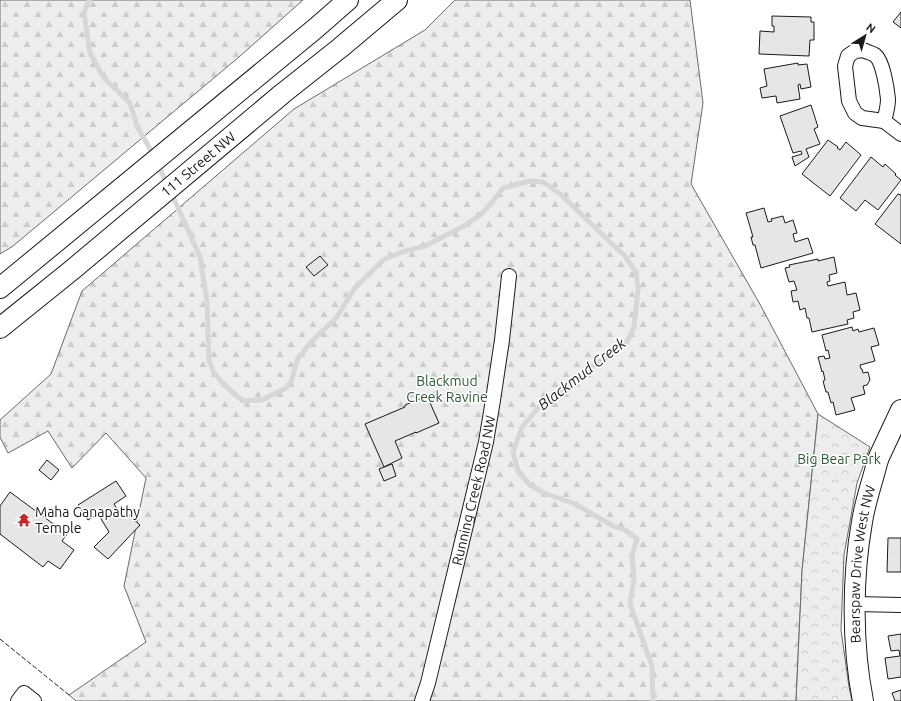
<svg xmlns="http://www.w3.org/2000/svg" width="901" height="701" viewBox="0 0 901 701" font-family="Ubuntu,sans-serif">
  <style>
    .forest { fill: url(#forest-firs); stroke: #6a6a6a }
    .park { fill: url(#park-crowns); stroke: #6a6a6a }
    .lines { fill: none; stroke-linecap: round; stroke-linejoin: round }
    .stream { stroke: #d7d7d7; stroke-width: 5 }
    .building { fill: #e6e6e6; stroke: #1a1a1a }
    .street-casing { stroke: #1a1a1a; stroke-width: 16 }
    .secondary-casing { stroke: #1a1a1a; stroke-width: 22 }
    .street { stroke: #fff; stroke-width: 14 }
    .secondary { stroke: #fff; stroke-width: 20 }
    .fence { stroke: #1a1a1a; stroke-width: 1; stroke-dasharray: 5 2; stroke-linecap: butt }
    .labels { text-anchor: middle; stroke-width: 3; stroke-linejoin: round; paint-order: stroke }
    .street-label { font-size: 14px; fill: #1a1a1a; stroke: #fff }
    .park-label { font-size: 14px; fill: #2b5a34; stroke: #fff }
    .poi-label { font-size: 14px; fill: #1a1a1a; stroke: #fff; text-anchor: start }
    .water-label { font-size: 15px; font-style: italic; fill: #1a1a1a; stroke: #fff }
  </style>
  <defs>
    <pattern id="forest-firs" width="22" height="20" patternUnits="userSpaceOnUse"><rect width="22" height="20" fill="#ededed"/><path d="M5 1l3.5 6h-7zM16 11l3.5 6h-7z" fill="#cbcbcb"/></pattern>
    <pattern id="park-crowns" width="20" height="18" patternUnits="userSpaceOnUse"><rect width="20" height="18" fill="#ededed"/><path d="M2 6a3 3 0 1 1 6 0M12 15a3 3 0 1 1 6 0" fill="none" stroke="#cbcbcb"/></pattern>
  </defs>
  <rect width="100%" height="100%" fill="#fff"/>
  <path class="forest" d="M 0,0 L 303,0 L 239,57 L 13,246 L 0,254 Z
    M 455,0 L 690,0 L 703,103 L 691,184 L 761,306 L 818,414 L 802,571 L 796,701 L 76,701 L 69,695 L 146,642 L 124,586 L 146,478 L 106,433 L 72,468 L 48,431 L 8,453 L 0,437 L 0,420 L 51,374 L 82,291 L 294,109 L 425,30 Z"/>
  <path class="park" d="M 818,414 L 870,447 L 857,483 L 844,555 L 841,630 L 849,687 L 852,701 L 796,701 L 802,571 Z"/>
  <g class="lines">
    <path class="stream" d="M 89,0 L 84,13 L 90,53 L 104,78 L 130,103 L 137,126 L 154,156
      M 158,163 L 167,185
      M 171,192 L 200,257 L 207,301 L 209,360 L 213,371 L 223,384 L 243,401 L 262,400 L 286,388 L 291,382 L 298,358 L 312,341 L 337,317 L 354,289 L 383,260 L 402,252 L 425,246 L 464,226 L 479,216 L 490,205 L 503,188 L 530,181 L 543,182 L 559,193 L 625,256 L 636,272 L 638,289 L 634,327 L 627,342 L 616,351 L 588,369 L 570,387 L 544,401 L 522,427 L 513,452 L 518,471 L 530,485 L 544,493 L 575,504 L 613,526 L 625,530 L 637,539 L 632,555 L 634,578 L 630,604 L 652,666 L 653,701"/>
  </g>
  <path class="building" d="M 901,12 L 901,28 L 893,22 Z
    M 772,16 L 811,17 L 811,22 L 814,22 L 814,40 L 810,40 L 809,56 L 759,54 L 760,31 L 774,32 L 774,26 L 772,26 Z
    M 798,63 L 798,65 L 807,64 L 811,87 L 801,89 L 800,84 L 798,85 L 800,99 L 777,103 L 776,96 L 762,98 L 760,88 L 767,86 L 764,69 Z
    M 811,105 L 818,127 L 814,129 L 820,144 L 806,149 L 809,157 L 795,166 L 792,157 L 802,154 L 801,151 L 793,153 L 780,116 Z
    M 828,140 L 838,147 L 837,148 L 840,150 L 846,142 L 861,155 L 830,196 L 802,174 Z
    M 871,157 L 883,167 L 885,164 L 896,174 L 895,175 L 901,180 L 878,210 L 865,200 L 856,211 L 840,198 Z
    M 898,194 L 901,195 L 901,244 L 875,224 Z
    M 764,208 L 768,222 L 772,221 L 771,219 L 783,216 L 785,223 L 793,220 L 797,233 L 793,234 L 795,242 L 808,238 L 813,253 L 761,268 L 755,245 L 753,245 L 751,237 L 753,237 L 746,213 Z
    M 320,256 L 328,265 L 314,276 L 306,267 Z
    M 834,257 L 837,273 L 829,275 L 830,281 L 827,282 L 828,286 L 845,282 L 847,295 L 856,293 L 860,310 L 853,312 L 854,318 L 847,320 L 848,324 L 812,332 L 809,318 L 807,318 L 805,308 L 800,310 L 798,301 L 793,302 L 791,291 L 797,290 L 794,281 L 789,282 L 785,268 L 790,267 L 789,265 L 818,259 L 818,261 Z
    M 852,327 L 853,331 L 858,329 L 859,332 L 874,328 L 879,345 L 871,347 L 875,361 L 860,365 L 861,369 L 862,369 L 863,373 L 868,372 L 870,380 L 867,385 L 863,386 L 865,394 L 851,398 L 855,410 L 836,415 L 833,402 L 831,403 L 828,392 L 826,392 L 823,381 L 825,380 L 823,371 L 822,372 L 818,357 L 824,356 L 825,359 L 830,358 L 828,350 L 826,351 L 822,335 Z
    M 427,396 L 439,423 L 416,433 L 416,432 L 395,441 L 402,458 L 384,467 L 365,424 L 405,407 L 405,405 Z
    M 47,460 L 59,470 L 51,480 L 39,470 Z
    M 392,464 L 396,476 L 384,481 L 379,469 Z
    M 116,481 L 126,496 L 114,504 L 122,517 L 126,513 L 140,525 L 108,559 L 94,547 L 109,532 L 98,514 L 88,520 L 78,505 Z
    M 10,492 L 67,534 L 62,541 L 74,550 L 60,569 L 48,561 L 43,567 L 0,534 L 0,506 Z
    M 888,538 L 901,538 L 901,572 L 887,572 Z
    M 901,634 L 901,677 L 888,679 L 885,658 L 900,656 L 899,650 L 891,651 L 888,636 Z
    M 901,690 L 901,701 L 895,701 L 892,693 Z"/>
  <g class="lines">
    <g class="street-casing">
      <g id="street">
        <path d="M 863,50 C 867,52 872,53 875,55 C 883,61 887,89 888,99 C 888,107 886,114 884,121 L 862,118 L 855,113 L 849,101 L 845,66 L 848,56 L 855,51 Z"/>
        <path d="M 884,121 L 901,134"/>
        <path d="M 855,604 L 901,605"/>
        <path d="M 18,701 L 24,693 L 34,701"/>
        <path id="s1" d="M 422,701 L 428,683 L 486,442 L 493,400 L 502,340 L 509,276"/>
      </g>
    </g>
    <g class="secondary-casing">
      <g id="secondary">
        <path d="M 0,288 L 316,28 L 348,0"/>
        <path id="s2" d="M 0,328 L 72,270 L 282,94 L 340,48 L 397,0"/>
        <path id="s3" d="M 863,701 C 852,645 852,578 862,522 C 865,502 872,483 877,463 L 879,457 L 901,410"/>
      </g>
    </g>
    <use href="#street" class="street"/>
    <use href="#secondary" class="secondary"/>
    <path class="fence" d="M 0,639 L 69,695"/>
  </g>
  <defs>
    <g id="temple-bare" transform="scale(1.08)"><path d="M0-6L5-2H3V0L6.5 2.5H4V6H1.5V3h-3V6H-4V2.5H-6.5L-3 0V-2H-5Z" fill="#c62828" stroke="#fff" stroke-width="2.5" paint-order="stroke"/></g>
  </defs>
  <g fill-rule="evenodd">
    <use href="#temple-bare" x="24" y="520"/>
  </g>
  <g class="labels">
    <g class="street-label">
      <text dy="5" stroke="none"><textPath href="#s2" startOffset="257">111 Street NW</textPath></text>
      <text dy="5" stroke="none"><textPath href="#s1" startOffset="217">Running Creek Road NW</textPath></text>
      <text dy="5" stroke="none"><textPath href="#s3" startOffset="138">Bearspaw Drive West NW</textPath></text>
    </g>
    <g class="park-label">
      <text x="447" y="386">Blackmud<tspan x="447" dy="16">Creek Ravine</tspan></text>
      <text x="839" y="464">Big Bear Park</text>
    </g>
    <g class="poi-label">
      <text x="35" y="517">Maha Ganapathy<tspan x="35" dy="16">Temple</tspan></text>
    </g>
    <g class="water-label">
      <text transform="translate(582 374) rotate(-38)" y="5">Blackmud Creek</text>
    </g>
  </g>
  <g transform="translate(865 36) rotate(37)" stroke="#ffffff" stroke-width="3" paint-order="stroke">
  <path d="M0-3L7 15L0 10L-7 15Z" fill="#1a1a1a"/>
  <text y="-6" font-size="11" font-weight="bold" text-anchor="middle" fill="#1a1a1a">N</text>
  </g>
</svg>
